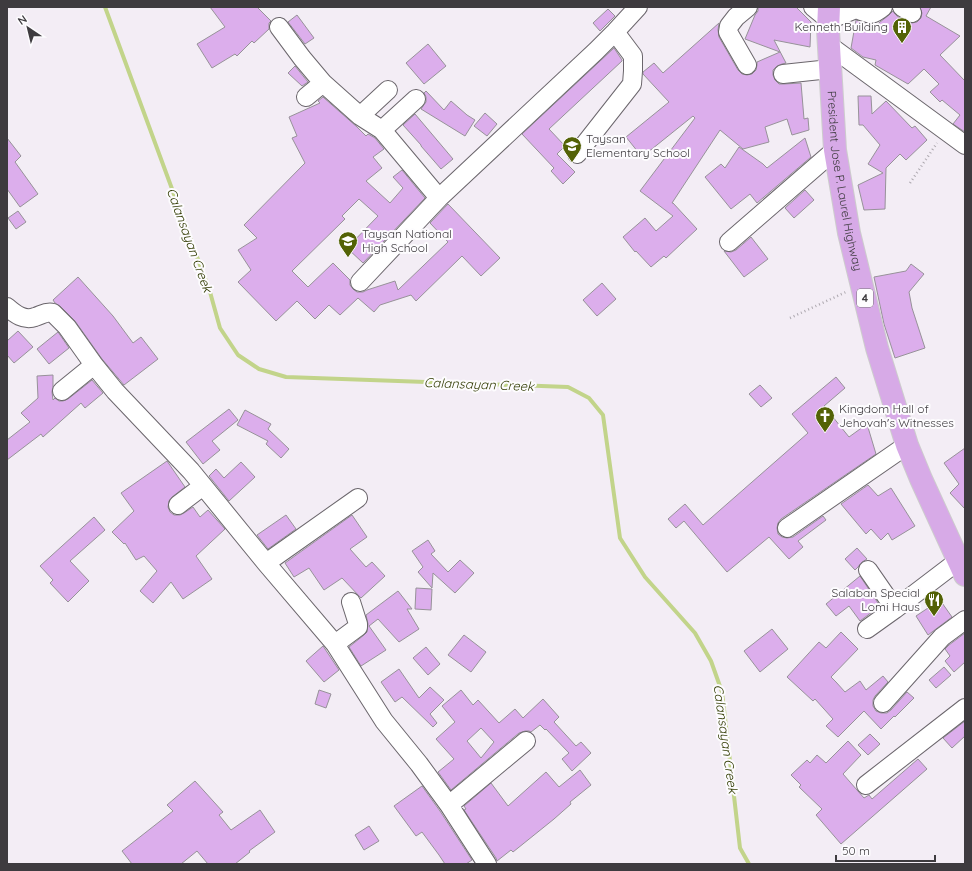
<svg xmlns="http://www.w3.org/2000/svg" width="972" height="871" viewBox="0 0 972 871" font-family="Quicksand,sans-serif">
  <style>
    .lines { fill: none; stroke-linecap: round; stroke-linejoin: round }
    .stream { stroke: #c2d48a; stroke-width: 4 }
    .building { fill: #dcaeec; stroke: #979299; fill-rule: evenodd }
    .minor-casing { stroke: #6b666c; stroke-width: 20 }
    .highway-casing { stroke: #cdcccd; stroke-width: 24 }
    .path { stroke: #ada8af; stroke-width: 2.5; stroke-dasharray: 1 3; stroke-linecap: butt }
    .minor { stroke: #fff; stroke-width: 18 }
    .highway { stroke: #d7aae7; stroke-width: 22 }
    .labels { text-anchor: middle; stroke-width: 4; stroke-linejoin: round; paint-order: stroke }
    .shield { fill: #fdfcfe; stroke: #777578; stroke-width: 1 }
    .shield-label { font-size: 11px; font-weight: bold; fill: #3e3b3f }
    .poi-label { font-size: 12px; fill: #3e3b3f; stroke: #fdfcfe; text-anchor: start }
    .street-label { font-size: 12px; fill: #3e3b3f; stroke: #fdfcfe }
    .water-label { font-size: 13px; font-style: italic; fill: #313b02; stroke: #fdfcfe }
  </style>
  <rect width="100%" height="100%" fill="#f3edf5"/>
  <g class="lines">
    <path class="stream" d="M 105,7 L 210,292 L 220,328 L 238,355 L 259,369 L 286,377 L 568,387 L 589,398 L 603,415 L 620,538 L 645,577 L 695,633 L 711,661 L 722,692 L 740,848 L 749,864"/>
  </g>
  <path class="building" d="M 210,7 L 257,7 L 271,21 L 269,23 L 269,29 L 254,43 L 252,41 L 237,56 L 235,54 L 212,68 L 197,44 L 225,27 Z
    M 758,7 L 796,7 L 811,22 L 810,47 L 774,40 L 786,63 L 782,64 L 777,66 L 773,70 L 773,75 L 775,80 L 779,84 L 784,84 L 801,83 L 804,119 L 808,118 L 809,130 L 792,135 L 787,119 L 765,127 L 769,142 L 743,149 L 720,130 L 672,203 L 673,203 L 697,229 L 666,258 L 664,256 L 651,267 L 636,251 L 635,252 L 623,237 L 645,218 L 656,231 L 673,216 L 640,191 L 695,118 L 693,116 L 642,157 L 626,137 L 669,102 L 643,74 L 643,72 L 654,63 L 663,73 L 719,23 L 718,30 L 719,37 L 738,70 L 742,74 L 747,75 L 752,74 L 756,70 L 757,65 L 757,62 L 780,52 L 745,39 L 755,15 L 758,11 Z
    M 920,7 L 931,7 L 926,16 L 960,36 L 940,55 L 965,81 L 965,132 L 953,124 L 960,115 L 942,100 L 940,102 L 930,92 L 939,84 L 924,69 L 908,84 L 875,65 L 876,60 L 863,57 L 851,48 L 856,20 L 866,24 L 872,24 L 875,26 L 889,15 L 893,11 L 897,16 L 907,22 L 912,23 L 917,22 L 921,18 L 922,13 Z
    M 608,9 L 615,16 L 600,31 L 593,23 Z
    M 297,15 L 314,38 L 305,44 L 288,22 Z
    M 428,44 L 446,66 L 424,84 L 406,63 Z
    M 614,48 L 622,60 L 622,61 L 549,129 L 565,146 L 557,154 L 575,172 L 563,184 L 551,171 L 554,168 L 522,134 Z
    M 295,66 L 308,82 L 302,86 L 288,73 Z
    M 426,91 L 444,110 L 451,101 L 467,115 L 475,120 L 465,136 L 421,109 L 426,102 L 426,97 L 424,93 Z
    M 858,96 L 871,96 L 872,114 L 886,101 L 912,128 L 915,126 L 927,140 L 906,160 L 900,154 L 886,168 L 885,209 L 864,210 L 858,185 L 883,173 L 868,164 L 880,145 L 863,125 L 859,125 Z
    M 323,97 L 357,127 L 366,136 L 368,134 L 375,138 L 384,149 L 373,157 L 382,168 L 366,181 L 390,203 L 403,188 L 393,177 L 402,170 L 425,198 L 363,263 L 347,248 L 378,216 L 359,199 L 342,216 L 345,219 L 292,271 L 308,287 L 333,263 L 350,280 L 350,285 L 353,289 L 357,292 L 363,292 L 367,290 L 395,281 L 398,290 L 448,242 L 430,223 L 448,204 L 500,258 L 481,276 L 462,256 L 416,301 L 411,295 L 380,305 L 374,312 L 358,298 L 340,315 L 329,305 L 315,319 L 297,301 L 276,321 L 238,282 L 251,270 L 238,250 L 257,238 L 244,225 L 305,163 L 292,138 L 297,136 L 289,117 L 320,103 L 318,101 Z
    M 485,113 L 497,124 L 487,136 L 474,126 Z
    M 415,114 L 453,159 L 441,169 L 421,146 L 421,145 L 403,125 Z
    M 7,138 L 21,156 L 15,162 L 38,194 L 20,207 L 7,189 Z
    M 805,138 L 811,157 L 757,203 L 750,194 L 731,209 L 705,177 L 721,164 L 725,168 L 739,147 L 763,164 L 767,168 Z
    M 805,190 L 814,200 L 794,218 L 785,208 Z
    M 18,211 L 26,222 L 16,229 L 8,218 Z
    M 751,237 L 768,259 L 744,277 L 724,251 L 731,252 L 736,250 Z
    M 911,264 L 924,274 L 909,292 L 912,308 L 925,348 L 895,358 L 884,324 L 874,277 L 906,271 Z
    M 78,277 L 113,316 L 133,343 L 141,337 L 158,359 L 124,385 L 102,359 L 75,321 L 60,306 L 55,303 L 53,300 Z
    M 602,283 L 616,299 L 597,316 L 583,300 Z
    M 18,331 L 33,347 L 14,363 L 7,355 L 7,341 Z
    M 58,332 L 69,348 L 49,364 L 37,349 Z
    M 53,375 L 53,386 L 52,392 L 53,400 L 55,398 L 59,401 L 63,401 L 68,399 L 92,380 L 103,393 L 85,408 L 81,403 L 43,437 L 41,434 L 7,460 L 7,440 L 30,422 L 21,413 L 38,398 L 37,376 Z
    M 836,377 L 845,388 L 824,406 L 849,437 L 867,424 L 876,454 L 781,519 L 778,523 L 777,528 L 778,534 L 782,537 L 787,538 L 793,537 L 823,516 L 826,520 L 798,541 L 803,547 L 789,559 L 769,537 L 727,572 L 684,521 L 676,528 L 668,519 L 685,504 L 703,525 L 808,433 L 792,414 Z
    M 760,385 L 772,398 L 761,407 L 749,394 Z
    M 229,409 L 238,420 L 212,441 L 220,450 L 203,464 L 186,442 Z
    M 245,410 L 271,424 L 268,429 L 289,449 L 281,458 L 266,444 L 268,441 L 237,425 Z
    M 965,448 L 965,509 L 950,493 L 959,484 L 944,463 Z
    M 167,461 L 185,487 L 172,497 L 169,501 L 168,507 L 170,512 L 174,515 L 180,515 L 184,513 L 193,507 L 200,517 L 208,510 L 225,529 L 196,556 L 212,579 L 183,599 L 171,582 L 153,603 L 140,591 L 157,571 L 144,556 L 136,560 L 125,543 L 124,544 L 112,532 L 134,511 L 121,493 Z
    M 241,462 L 255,477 L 229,501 L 209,476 L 216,469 L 224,478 Z
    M 868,485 L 878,496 L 891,488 L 915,526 L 892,540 L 888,533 L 881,540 L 871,529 L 866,534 L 841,504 Z
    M 286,515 L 296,529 L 268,549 L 257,535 Z
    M 352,515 L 367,537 L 350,549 L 366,567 L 372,562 L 385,576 L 361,598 L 342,578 L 324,590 L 309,568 L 294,577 L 285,563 Z
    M 94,517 L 105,530 L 70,561 L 89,581 L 68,602 L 50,583 L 53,580 L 40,566 Z
    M 428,540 L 435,551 L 431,554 L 448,572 L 460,560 L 474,573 L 455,593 L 433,573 L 432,588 L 418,572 L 423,567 L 412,551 Z
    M 857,548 L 867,559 L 862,562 L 858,567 L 855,570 L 845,559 Z
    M 860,576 L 880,606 L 860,621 L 849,606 L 836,616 L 826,604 Z
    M 416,588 L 432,589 L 431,610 L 415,609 Z
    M 398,591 L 412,609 L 407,609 L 419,629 L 399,642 L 378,619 L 369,626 L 386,650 L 361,666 L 349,647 L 364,635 L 367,632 L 368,624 L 366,615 Z
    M 940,600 L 952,617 L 928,635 L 916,616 Z
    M 772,629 L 788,649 L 760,672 L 744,651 Z
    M 841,632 L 858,649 L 831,677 L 836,682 L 845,692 L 860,681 L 866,690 L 883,676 L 888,682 L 875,696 L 873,700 L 873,706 L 876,711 L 881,713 L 887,713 L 891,710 L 907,692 L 914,698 L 895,717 L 894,716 L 881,729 L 864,711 L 838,737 L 826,726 L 833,719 L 815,699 L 813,701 L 787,677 L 819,642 L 826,648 Z
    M 965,633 L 965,662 L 954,672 L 945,661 L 950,656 L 945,649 L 949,645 Z
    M 464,635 L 486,652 L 471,672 L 448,655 Z
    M 323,646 L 339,670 L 324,682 L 306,661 Z
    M 426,647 L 440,664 L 428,675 L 413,658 Z
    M 944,667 L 951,675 L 936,688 L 929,680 Z
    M 399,669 L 419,698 L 430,687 L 444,700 L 430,714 L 437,723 L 433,727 L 402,697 L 395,702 L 381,682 Z
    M 319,690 L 331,694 L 326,708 L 315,704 Z
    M 461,690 L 473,705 L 478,700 L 499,723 L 515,709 L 523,718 L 543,699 L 559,717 L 554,722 L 576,746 L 581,742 L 591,753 L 572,771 L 562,759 L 569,753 L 546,729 L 545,730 L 540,725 L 531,732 L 529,731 L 525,731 L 519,733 L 451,790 L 438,772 L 454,759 L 436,739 L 455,722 L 442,706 ZM 481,728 L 494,742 L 481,758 L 467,741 Z
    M 965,721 L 965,736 L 952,748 L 943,738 Z
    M 870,734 L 880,744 L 868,755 L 858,745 Z
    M 848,741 L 861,755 L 843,774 L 864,798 L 869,795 L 872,799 L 918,759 L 927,769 L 841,844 L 816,815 L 822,809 L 799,787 L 801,785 L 791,775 L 807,760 L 810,763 L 817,755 L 826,763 Z
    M 580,770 L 591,785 L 570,802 L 571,804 L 554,819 L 513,852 L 511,850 L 497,861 L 496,858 L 464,810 L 466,809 L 464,806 L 491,783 L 508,806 L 546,772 L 559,787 Z
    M 195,781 L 223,812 L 219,815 L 231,830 L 260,810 L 275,832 L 249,851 L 250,852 L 235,864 L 208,864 L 197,851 L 181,864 L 132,864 L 122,851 L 173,811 L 167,805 Z
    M 422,786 L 440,811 L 472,860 L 466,864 L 445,864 L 439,855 L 422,832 L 416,836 L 394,806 Z
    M 369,826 L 379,841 L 364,850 L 355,835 Z"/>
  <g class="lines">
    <g class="minor-casing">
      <path id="minor" d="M 813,7 L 829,20 L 856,9 C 870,14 871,17 883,7
        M 902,7 L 912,13
        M 279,27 L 302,58 L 323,83 L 360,116 L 382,130 L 439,198
        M 830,46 L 965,145
        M 747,65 L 728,32 L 729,26 L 736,17 L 748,7
        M 783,74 L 830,69
        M 306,97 L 323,83
        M 360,116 L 388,90
        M 382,130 L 416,99
        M 577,154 L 632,84 L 633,71 L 633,56 L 615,32
        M 729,242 L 835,150
        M 360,282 L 439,198 L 596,51 L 615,32 L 638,7
        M 7,307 C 15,314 24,321 35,317 C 42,315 46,311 53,313 L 67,327 L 94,365 L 115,391 L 191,471 L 266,563 L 335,644 L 384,721 L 419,764 L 449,805 L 487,864
        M 62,391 L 94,365
        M 178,505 L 203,486
        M 787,528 L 907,445
        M 266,563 L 358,498
        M 868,570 L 895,609
        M 867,629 L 895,609 L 958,561
        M 335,644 L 358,627 L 358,624 L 351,602
        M 883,703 L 942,637 L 965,620
        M 866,785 L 965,708
        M 449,805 L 526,741"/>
    </g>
    <g class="highway-casing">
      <g id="highway">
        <path id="s1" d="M 829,7 L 828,30 L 835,150 L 849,233 L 877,348 L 907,445 L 921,479 L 965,575"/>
      </g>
    </g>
    <path class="path" d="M 910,183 L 937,143
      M 790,318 L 846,292"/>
    <use href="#minor" class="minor"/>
    <use href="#highway" class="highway"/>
  </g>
  <defs>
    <g id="building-pin" transform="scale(1)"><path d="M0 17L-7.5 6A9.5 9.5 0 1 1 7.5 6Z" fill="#536206" stroke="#fdfcfe"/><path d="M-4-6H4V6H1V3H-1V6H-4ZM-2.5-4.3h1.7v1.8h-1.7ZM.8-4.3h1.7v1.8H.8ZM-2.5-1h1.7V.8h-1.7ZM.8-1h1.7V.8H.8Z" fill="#fff"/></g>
    <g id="school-pin" transform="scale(1)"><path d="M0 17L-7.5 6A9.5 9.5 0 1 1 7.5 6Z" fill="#536206" stroke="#fdfcfe"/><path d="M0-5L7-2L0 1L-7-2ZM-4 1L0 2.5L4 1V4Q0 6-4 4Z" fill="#fff"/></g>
    <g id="church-pin" transform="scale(1)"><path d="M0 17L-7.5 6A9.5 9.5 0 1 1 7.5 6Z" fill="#536206" stroke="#fdfcfe"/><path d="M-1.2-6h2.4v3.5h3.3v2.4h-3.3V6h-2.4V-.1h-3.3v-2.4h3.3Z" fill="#fff"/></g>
    <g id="restaurant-pin" transform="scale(1)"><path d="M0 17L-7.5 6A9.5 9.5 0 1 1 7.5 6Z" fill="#536206" stroke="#fdfcfe"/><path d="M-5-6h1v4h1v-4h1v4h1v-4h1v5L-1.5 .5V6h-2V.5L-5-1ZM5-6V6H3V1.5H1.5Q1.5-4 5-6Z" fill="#fff"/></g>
  </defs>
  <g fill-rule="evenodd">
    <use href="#building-pin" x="902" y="27"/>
    <use href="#school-pin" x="572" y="146"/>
    <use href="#school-pin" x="348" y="241"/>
    <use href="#church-pin" x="825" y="416"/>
    <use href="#restaurant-pin" x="934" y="600"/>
  </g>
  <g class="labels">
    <rect class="shield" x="857" y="289" width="16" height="18" rx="3"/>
    <g class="shield-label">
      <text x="865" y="302">4</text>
    </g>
    <g class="poi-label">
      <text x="888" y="31" text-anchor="end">Kenneth Building</text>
      <text x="586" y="143">Taysan<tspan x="586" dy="14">Elementary School</tspan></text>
      <text x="362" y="238">Taysan National<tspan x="362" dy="14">High School</tspan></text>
      <text x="839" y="413">Kingdom Hall of<tspan x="839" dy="14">Jehovah's Witnesses</tspan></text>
      <text x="920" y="597" text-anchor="end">Salaban Special<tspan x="920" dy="14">Lomi Haus</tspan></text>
    </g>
    <g class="street-label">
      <text dy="4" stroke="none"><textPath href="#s1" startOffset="175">President Jose P. Laurel Highway</textPath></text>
    </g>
    <g class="water-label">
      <text transform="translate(190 240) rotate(70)" y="5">Calansayan Creek</text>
      <text transform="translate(479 384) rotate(2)" y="5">Calansayan Creek</text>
      <text transform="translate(726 739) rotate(82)" y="5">Calansayan Creek</text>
    </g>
  </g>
  <rect width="972" height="871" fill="none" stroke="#3e3b3f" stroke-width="16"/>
  <g transform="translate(28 28) rotate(325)" stroke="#fdfcfe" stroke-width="3" paint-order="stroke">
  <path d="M0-3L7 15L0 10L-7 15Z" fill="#3e3b3f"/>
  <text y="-6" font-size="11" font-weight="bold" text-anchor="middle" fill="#3e3b3f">N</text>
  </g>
  <path d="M836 855v6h99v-6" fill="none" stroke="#3e3b3f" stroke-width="2"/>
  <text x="842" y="855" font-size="12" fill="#3e3b3f" stroke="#fdfcfe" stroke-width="3" paint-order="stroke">50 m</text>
</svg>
